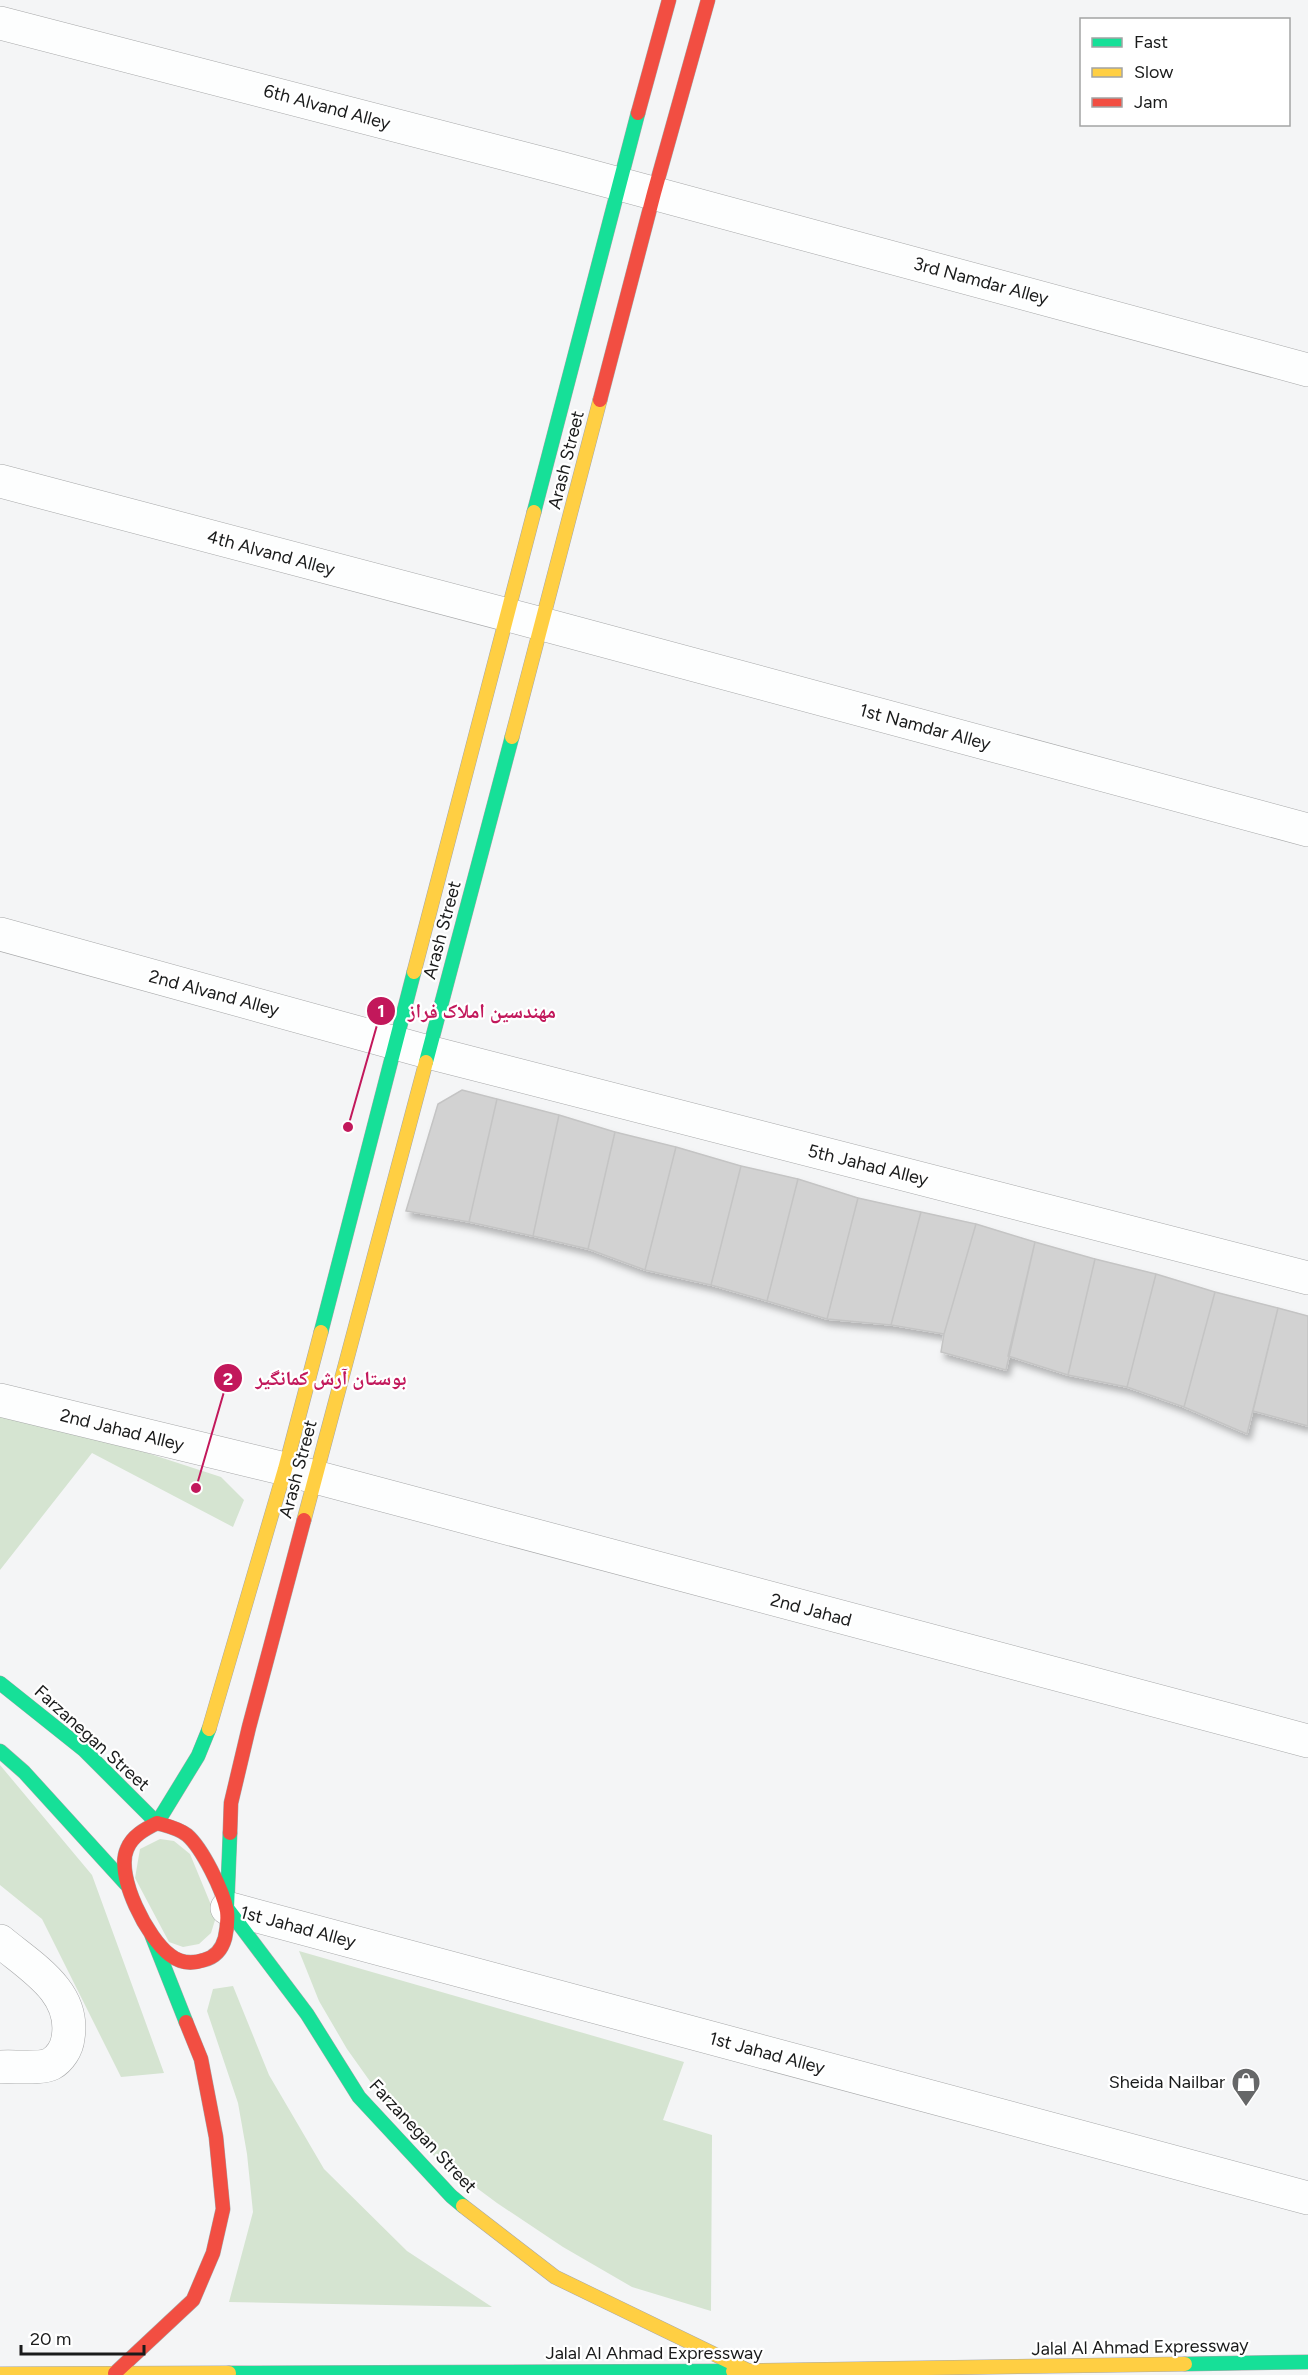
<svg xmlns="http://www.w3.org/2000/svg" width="1308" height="2375" viewBox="0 0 1308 2375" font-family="Figtree,'Noto Naskh Arabic',sans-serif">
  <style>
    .green { fill: #d5e4d1 }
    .building { fill: #d2d2d2; stroke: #c4c4c4; stroke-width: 1.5; filter: url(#shadow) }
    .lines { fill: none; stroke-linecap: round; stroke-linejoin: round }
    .street-casing { stroke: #a7a8a9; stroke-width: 34 }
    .fast-casing { stroke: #a7a8a9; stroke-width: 15 }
    .slow-casing { stroke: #a7a8a9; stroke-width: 15 }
    .jam-casing { stroke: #a7a8a9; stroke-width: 15 }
    .street { stroke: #fdfefe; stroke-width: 33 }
    .fast { stroke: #16e098; stroke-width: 14 }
    .slow { stroke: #ffcf43; stroke-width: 14 }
    .jam { stroke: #f24e42; stroke-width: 14 }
    .labels { text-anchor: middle; stroke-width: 4.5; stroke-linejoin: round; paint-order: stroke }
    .street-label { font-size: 18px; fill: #1a1b1b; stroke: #fff }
    .poi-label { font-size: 18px; fill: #1a1b1b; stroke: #fff; text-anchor: end }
    .leader { fill: none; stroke: #c2185b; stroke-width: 2 }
    .callout-dot { fill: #c2185b; stroke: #fff; stroke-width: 2 }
    .mark-label { font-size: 18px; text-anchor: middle; font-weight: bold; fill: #fff }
    .callout-label { font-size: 20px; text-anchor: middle; font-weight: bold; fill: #c2185b; stroke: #fff; stroke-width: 4.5; stroke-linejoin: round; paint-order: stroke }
  </style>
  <defs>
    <filter id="shadow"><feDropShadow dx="3.5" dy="6" stdDeviation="3" flood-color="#0004"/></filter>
  </defs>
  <rect width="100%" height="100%" fill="#f4f5f6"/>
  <path class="green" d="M 0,1413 L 95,1436 L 221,1477 L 244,1500 L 233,1527 L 92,1453 L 0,1570 Z
    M 0,1765 L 92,1875 L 164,2073 L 121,2077 L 42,1919 L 0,1885 Z
    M 160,1839 L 174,1841 L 190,1854 L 216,1917 L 211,1933 L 199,1944 L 183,1947 L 169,1942 L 135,1878 L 140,1849 Z
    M 299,1951 L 684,2062 L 663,2120 L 712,2135 L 711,2311 L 632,2287 L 563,2247 L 497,2203 L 435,2157 L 389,2108 L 347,2049 L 319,2001 Z
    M 233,1986 L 269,2075 L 324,2169 L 407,2251 L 492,2307 L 229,2302 L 253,2212 L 247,2154 L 238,2103 L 207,2011 L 213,1989 Z"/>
  <path class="building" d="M 462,1090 L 497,1099 L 469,1222 L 406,1211 L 438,1104 Z
    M 497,1099 L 559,1115 L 533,1236 L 469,1222 Z
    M 559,1115 L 615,1132 L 588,1249 L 533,1236 Z
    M 615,1132 L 676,1147 L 645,1270 L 588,1249 Z
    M 676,1147 L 741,1166 L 711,1285 L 645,1270 Z
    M 741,1166 L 798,1179 L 767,1301 L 711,1285 Z
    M 798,1179 L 858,1198 L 827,1319 L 767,1301 Z
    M 858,1198 L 921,1212 L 891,1325 L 827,1319 Z
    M 921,1212 L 976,1224 L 944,1334 L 891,1325 Z
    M 976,1224 L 1035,1242 L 1006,1370 L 941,1352 L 944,1334 Z
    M 1035,1242 L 1095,1259 L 1068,1375 L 1008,1356 Z
    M 1095,1259 L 1156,1274 L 1127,1387 L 1068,1375 Z
    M 1156,1274 L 1215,1292 L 1184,1407 L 1127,1387 Z
    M 1215,1292 L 1278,1308 L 1247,1434 L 1184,1407 Z
    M 1278,1308 L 1308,1316 L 1308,1426 L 1253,1411 Z"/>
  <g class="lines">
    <g class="street-casing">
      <path id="street" d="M 0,23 L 560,168 L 1308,370
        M 0,481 L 542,624 L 1308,830
        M 0,934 L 428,1052 L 1308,1278
        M 0,1400 L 285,1469 L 1308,1741
        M 227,1908 L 1308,2198
        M 0,1941 C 31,1967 76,1992 68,2038 C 67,2048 60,2059 51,2064 C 42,2069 12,2066 0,2067"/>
    </g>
    <g class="fast-casing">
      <path id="fast" d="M 534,512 L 638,113
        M 426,1062 L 512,737
        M 321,1332 L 414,972
        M 0,1683 L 84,1750 L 157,1823 L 198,1756 L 209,1729
        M 0,1751 L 24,1772 L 126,1884
        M 230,1833 L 227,1908 L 307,2014 L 359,2097 L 451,2196 L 463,2206
        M 152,1936 L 186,2022
        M 1185,2364 L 1308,2362
        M 229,2373 L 733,2371"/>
    </g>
    <g class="slow-casing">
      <path id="slow" d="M 512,737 L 600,400
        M 414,972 L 534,512
        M 304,1520 L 426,1062
        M 209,1729 L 285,1469 L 321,1332
        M 463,2206 L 555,2277 L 749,2371
        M 733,2371 L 1185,2364
        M 0,2374 L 229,2373"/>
    </g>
    <g class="jam-casing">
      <path id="jam" d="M 638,113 L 669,0
        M 600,400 L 654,193 L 708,0
        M 157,1823 C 167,1826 178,1828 187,1835 C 202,1848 223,1890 227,1911 C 228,1920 227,1929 225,1938 C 222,1949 216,1957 204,1960 C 192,1964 180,1963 170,1955 C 148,1939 115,1876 127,1849 C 132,1836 145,1829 157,1823 Z
        M 230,1833 L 231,1803 L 249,1727 L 304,1520
        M 115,2373 L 193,2300 L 213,2253 L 223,2209 L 216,2137 L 201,2059 L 186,2022"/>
    </g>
    <use href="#street" class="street"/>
    <use href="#fast" class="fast"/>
    <use href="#slow" class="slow"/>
    <use href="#jam" class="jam"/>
  </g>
  <defs>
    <g id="shop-pin" transform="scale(1.5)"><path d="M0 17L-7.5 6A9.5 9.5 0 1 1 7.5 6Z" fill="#666768" stroke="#fff"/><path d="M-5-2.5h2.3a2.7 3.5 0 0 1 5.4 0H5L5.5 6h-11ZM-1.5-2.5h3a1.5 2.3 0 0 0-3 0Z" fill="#fff"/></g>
  </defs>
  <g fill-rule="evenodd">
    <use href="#shop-pin" x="1246" y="2082"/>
  </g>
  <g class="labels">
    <g class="street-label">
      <text transform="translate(327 107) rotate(15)" y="6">6th Alvand Alley</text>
      <text transform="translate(981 281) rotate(15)" y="6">3rd Namdar Alley</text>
      <text transform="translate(566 460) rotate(-76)" y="6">Arash Street</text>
      <text transform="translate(271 553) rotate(15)" y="6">4th Alvand Alley</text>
      <text transform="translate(925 727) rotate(15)" y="6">1st Namdar Alley</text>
      <text transform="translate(442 930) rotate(-75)" y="6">Arash Street</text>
      <text transform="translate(214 993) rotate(15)" y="6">2nd Alvand Alley</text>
      <text transform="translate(868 1165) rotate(14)" y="6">5th Jahad Alley</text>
      <text transform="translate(122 1430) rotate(14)" y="6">2nd Jahad Alley</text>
      <text transform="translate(298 1469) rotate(-75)" y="6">Arash Street</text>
      <text transform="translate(811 1610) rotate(15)" y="6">2nd Jahad</text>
      <text transform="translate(92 1738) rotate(42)" y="6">Farzanegan Street</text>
      <text transform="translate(298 1927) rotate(15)" y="6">1st Jahad Alley</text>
      <text transform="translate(767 2053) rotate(15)" y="6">1st Jahad Alley</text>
      <text transform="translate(423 2136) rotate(47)" y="6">Farzanegan Street</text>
      <text transform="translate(1140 2347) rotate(-1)" y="6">Jalal Al Ahmad Expressway</text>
      <text x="654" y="2359">Jalal Al Ahmad Expressway</text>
    </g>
    <g class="poi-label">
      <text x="1225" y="2088">Sheida Nailbar</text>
    </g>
  </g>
  <path class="leader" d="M348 1127L381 1011M196 1488L228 1378"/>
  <g class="callout-dot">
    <circle cx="348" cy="1127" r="6"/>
    <circle cx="196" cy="1488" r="6"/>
    <circle cx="381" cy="1011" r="15"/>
    <circle cx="228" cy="1378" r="15"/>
  </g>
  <g class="mark-label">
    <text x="381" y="1017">1</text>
    <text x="228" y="1385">2</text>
  </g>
  <g class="callout-label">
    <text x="482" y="1018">مهندسین املاک فراز</text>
    <text x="331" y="1385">بوستان آرش کمانگیر</text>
  </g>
  <rect x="1080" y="18" width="210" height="108" fill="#ffffff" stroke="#a3a4a4" stroke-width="1.5"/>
  <rect x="1092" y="38" width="30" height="9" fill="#16e098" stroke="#a3a4a4" stroke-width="1.5"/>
  <text x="1134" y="48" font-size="18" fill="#1a1b1b">Fast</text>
  <rect x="1092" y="68" width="30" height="9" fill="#ffcf43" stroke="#a3a4a4" stroke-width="1.5"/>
  <text x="1134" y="78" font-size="18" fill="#1a1b1b">Slow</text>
  <rect x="1092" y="98" width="30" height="9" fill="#f24e42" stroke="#a3a4a4" stroke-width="1.5"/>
  <text x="1134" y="108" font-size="18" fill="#1a1b1b">Jam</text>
  <path d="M21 2345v9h123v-9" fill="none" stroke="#1a1b1b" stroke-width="3"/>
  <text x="30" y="2345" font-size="18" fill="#1a1b1b" stroke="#ffffff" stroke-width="4.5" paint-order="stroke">20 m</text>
</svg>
